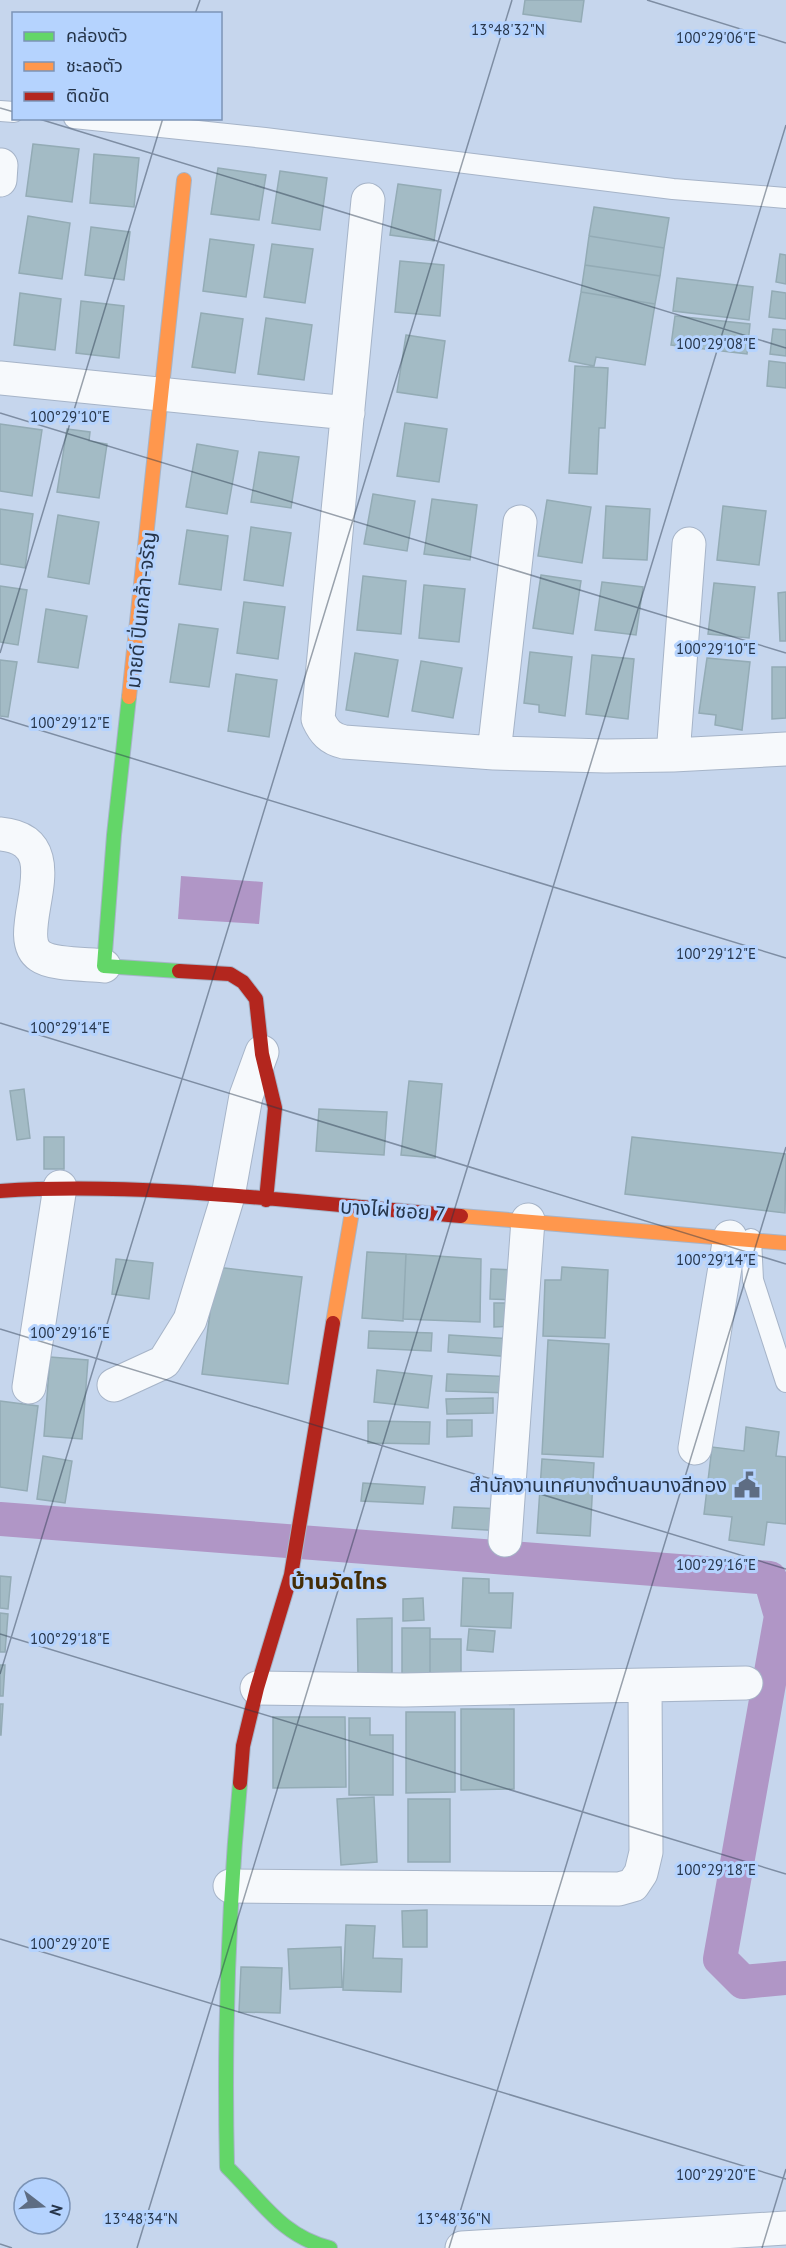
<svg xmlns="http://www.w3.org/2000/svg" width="786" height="2248" viewBox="0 0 786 2248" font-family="'PT Sans','Noto Sans Thai',sans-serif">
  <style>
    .water { fill: #b096c6 }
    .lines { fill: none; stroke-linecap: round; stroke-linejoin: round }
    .canal { stroke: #b096c6; stroke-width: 34 }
    .building { fill: #a3bbc5; stroke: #93abb5; stroke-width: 1.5 }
    .lane-casing { stroke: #a6b4c8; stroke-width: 22 }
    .street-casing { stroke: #a6b4c8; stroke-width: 35 }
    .fast-casing { stroke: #a6b4c8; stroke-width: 16 }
    .slow-casing { stroke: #a6b4c8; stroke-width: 16 }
    .jam-casing { stroke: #a6b4c8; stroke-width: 16 }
    .lane { stroke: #f6f9fc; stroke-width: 20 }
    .street { stroke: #f6f9fc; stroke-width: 33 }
    .fast { stroke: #63d668; stroke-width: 14 }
    .slow { stroke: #ff974d; stroke-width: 14 }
    .jam { stroke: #b3261e; stroke-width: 14 }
    .ticks { fill: none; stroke: #26354a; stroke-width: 1.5; stroke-opacity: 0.45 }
    .labels { text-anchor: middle; stroke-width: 6; stroke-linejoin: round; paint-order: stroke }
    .street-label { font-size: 20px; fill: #26354a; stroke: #b5d3fe }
    .poi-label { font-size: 20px; fill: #26354a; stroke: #b5d3fe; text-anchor: end }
    .quarter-label { font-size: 22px; font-weight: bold; fill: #442e08; stroke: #b5d3fe }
    .ticks-label { font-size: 15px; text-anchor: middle; fill: #26354a; stroke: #b5d3fe; stroke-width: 6; stroke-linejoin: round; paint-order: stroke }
  </style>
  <rect width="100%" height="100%" fill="#c6d6ed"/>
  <path class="water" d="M 181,876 L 263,882 L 259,924 L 178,919 Z"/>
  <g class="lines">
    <path class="canal" d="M 0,1519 L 770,1578 L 781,1616 L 720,1959 L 743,1982 L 786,1978"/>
  </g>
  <path class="building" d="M 525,0 L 584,0 L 581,22 L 523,14 Z
    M 33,144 L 79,149 L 72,202 L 26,196 Z
    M 94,154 L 139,158 L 134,207 L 90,203 Z
    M 218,168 L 266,175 L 259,220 L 211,214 Z
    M 280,171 L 327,178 L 320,230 L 272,223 Z
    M 398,184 L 441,190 L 434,241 L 390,235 Z
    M 594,207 L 669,218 L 664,248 L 589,236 Z
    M 28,216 L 70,223 L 62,279 L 19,273 Z
    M 91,227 L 130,232 L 124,280 L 85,275 Z
    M 589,236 L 664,248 L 660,276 L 585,265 Z
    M 210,239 L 254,245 L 246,297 L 203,291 Z
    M 272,244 L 313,249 L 305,303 L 264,297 Z
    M 780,254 L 786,255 L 786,284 L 776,282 Z
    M 400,261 L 444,265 L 440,316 L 395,312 Z
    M 585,265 L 660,276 L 655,304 L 581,292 Z
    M 677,278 L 753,287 L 749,320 L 673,311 Z
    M 772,291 L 786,293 L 786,319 L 769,317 Z
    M 581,292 L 655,304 L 645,365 L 596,357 L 594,366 L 569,361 Z
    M 20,293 L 61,299 L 55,350 L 14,345 Z
    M 81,301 L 124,306 L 119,358 L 76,353 Z
    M 201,313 L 243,319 L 235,373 L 192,367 Z
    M 675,316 L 750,324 L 747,354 L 671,345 Z
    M 266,318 L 312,325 L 304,380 L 258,374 Z
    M 773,329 L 786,330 L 786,356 L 770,354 Z
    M 406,335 L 445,341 L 437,398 L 397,392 Z
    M 769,361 L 786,363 L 786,388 L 767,386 Z
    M 575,366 L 608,368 L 605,428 L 599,428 L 597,474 L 569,473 Z
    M 405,423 L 447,429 L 439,482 L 397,476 Z
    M 0,424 L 42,430 L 32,496 L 0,491 Z
    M 67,429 L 90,432 L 89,441 L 107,444 L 99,498 L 57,492 Z
    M 197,444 L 238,451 L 227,514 L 186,507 Z
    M 259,452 L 299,457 L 291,508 L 251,502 Z
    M 373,494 L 415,501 L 407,551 L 364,544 Z
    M 432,499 L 477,505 L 470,560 L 424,554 Z
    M 547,500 L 591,507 L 582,563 L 538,556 Z
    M 606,506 L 650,509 L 647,560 L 603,558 Z
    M 723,506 L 766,511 L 759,565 L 717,560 Z
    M 0,509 L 33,514 L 25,568 L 0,564 Z
    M 58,515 L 99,522 L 89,584 L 48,577 Z
    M 251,527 L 291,533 L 283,586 L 244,580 Z
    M 187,530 L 228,536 L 221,590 L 179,584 Z
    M 541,575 L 581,581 L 573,634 L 533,628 Z
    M 363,576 L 406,581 L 401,634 L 357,630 Z
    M 602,582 L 643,587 L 636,635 L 595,630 Z
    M 714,583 L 755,587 L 749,638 L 708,634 Z
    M 424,585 L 465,589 L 459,642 L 419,638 Z
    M 0,586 L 27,590 L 18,645 L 0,642 Z
    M 786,592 L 786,641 L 780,641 L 778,593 Z
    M 244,602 L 285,607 L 278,659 L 237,653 Z
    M 46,609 L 87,616 L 78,668 L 38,662 Z
    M 179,624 L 218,629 L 209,687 L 170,682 Z
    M 530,652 L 572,657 L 565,716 L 539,712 L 539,705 L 524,703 Z
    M 355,653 L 398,660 L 388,717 L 346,710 Z
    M 592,655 L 634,659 L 628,719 L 586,714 Z
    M 707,658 L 750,662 L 742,730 L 715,725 L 716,715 L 699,713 Z
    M 0,660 L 17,662 L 8,717 L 0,716 Z
    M 421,661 L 462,668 L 453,718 L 412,711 Z
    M 772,667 L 786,667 L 786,718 L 772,719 Z
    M 236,674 L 277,680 L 269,737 L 228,731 Z
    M 409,1081 L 442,1084 L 435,1158 L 401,1155 Z
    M 24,1089 L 30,1138 L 17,1140 L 10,1091 Z
    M 319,1109 L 387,1112 L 384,1155 L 316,1151 Z
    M 44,1137 L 64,1137 L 64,1169 L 44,1169 Z
    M 632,1137 L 786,1154 L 785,1213 L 625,1194 Z
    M 367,1252 L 406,1254 L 403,1321 L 362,1318 Z
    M 406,1254 L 481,1259 L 480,1322 L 403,1319 Z
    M 116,1259 L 153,1263 L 149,1299 L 112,1294 Z
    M 216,1267 L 302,1277 L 288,1384 L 202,1374 Z
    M 562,1267 L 608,1270 L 605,1338 L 543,1336 L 545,1280 L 561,1280 Z
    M 491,1269 L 518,1270 L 516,1300 L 490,1299 Z
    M 494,1303 L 519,1303 L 519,1326 L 494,1327 Z
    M 369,1331 L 432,1333 L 431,1351 L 368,1348 Z
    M 449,1335 L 514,1339 L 512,1357 L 448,1352 Z
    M 548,1340 L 609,1344 L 603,1457 L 542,1454 Z
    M 50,1357 L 88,1360 L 82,1439 L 44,1436 Z
    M 377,1370 L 432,1376 L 428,1408 L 374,1402 Z
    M 447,1374 L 513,1377 L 512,1393 L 446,1391 Z
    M 493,1398 L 493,1413 L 447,1414 L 446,1399 Z
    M 0,1401 L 38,1406 L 27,1491 L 0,1487 Z
    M 447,1420 L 472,1420 L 472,1436 L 447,1437 Z
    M 368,1421 L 430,1422 L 429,1444 L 368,1443 Z
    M 746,1427 L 779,1432 L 776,1456 L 786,1457 L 786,1524 L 767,1522 L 764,1545 L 729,1540 L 732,1517 L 704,1514 L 712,1447 L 744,1451 Z
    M 43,1456 L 72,1461 L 65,1503 L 37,1499 Z
    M 542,1459 L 594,1463 L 590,1536 L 537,1533 Z
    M 363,1483 L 425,1487 L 423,1504 L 361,1501 Z
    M 454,1507 L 505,1509 L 504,1531 L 452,1528 Z
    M 0,1576 L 11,1577 L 8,1609 L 0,1608 Z
    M 463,1578 L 489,1579 L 489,1593 L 513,1593 L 511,1628 L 461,1626 Z
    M 423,1598 L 424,1620 L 403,1621 L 403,1599 Z
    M 0,1613 L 8,1614 L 5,1652 L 0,1652 Z
    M 392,1618 L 392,1675 L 358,1675 L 357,1619 Z
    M 402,1628 L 430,1628 L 430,1683 L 402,1683 Z
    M 469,1629 L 495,1631 L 493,1652 L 467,1650 Z
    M 430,1639 L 461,1639 L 461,1682 L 430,1683 Z
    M 0,1665 L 5,1665 L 3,1696 L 0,1696 Z
    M 0,1704 L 3,1704 L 1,1735 L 0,1735 Z
    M 461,1709 L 514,1709 L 514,1789 L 461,1790 Z
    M 406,1712 L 455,1712 L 455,1792 L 406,1793 Z
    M 273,1717 L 345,1717 L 346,1787 L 273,1788 Z
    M 349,1718 L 370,1718 L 370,1735 L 393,1735 L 393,1795 L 349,1795 Z
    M 374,1797 L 377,1862 L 341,1865 L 337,1799 Z
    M 408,1799 L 450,1799 L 450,1862 L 408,1862 Z
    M 427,1910 L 427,1947 L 403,1947 L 402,1911 Z
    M 346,1925 L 375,1926 L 373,1958 L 402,1959 L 401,1992 L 343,1990 Z
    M 341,1947 L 342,1987 L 290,1989 L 288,1949 Z
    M 241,1967 L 282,1968 L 280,2013 L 239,2012 Z"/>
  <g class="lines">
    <g class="lane-casing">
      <path id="lane" d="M 0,111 L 14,112
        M 74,118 L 265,138 L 673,189 L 786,198
        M 751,1239 L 753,1280 L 786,1382"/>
    </g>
    <g class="street-casing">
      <path id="street" d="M 0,180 L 1,165
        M 368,200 L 318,719 C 324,732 330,739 344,742 L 494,753 L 606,756 L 673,755 L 786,749
        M 0,378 L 348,413
        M 494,753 L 520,522
        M 673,755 L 689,544
        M 0,834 C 77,841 7,934 40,956 C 52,965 89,964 104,966
        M 114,1385 L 164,1362 L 190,1320 L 228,1196 L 246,1096 L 262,1052
        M 29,1387 L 60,1187
        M 695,1448 L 730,1237
        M 505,1540 L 528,1220
        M 257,1688 L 404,1690 L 746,1683
        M 230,1886 L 619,1889 L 633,1885 L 641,1873 L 646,1852 L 645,1686
        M 462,2248 L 786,2228"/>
    </g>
    <g class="fast-casing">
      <path id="fast" d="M 129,697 L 114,835 L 104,966 L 179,971
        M 240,1783 C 228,1911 224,2039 227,2167 C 262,2201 281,2236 330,2248"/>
    </g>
    <g class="slow-casing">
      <path id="slow" d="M 129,697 L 184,180
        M 461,1216 L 786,1243
        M 333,1323 L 353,1206"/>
    </g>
    <g class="jam-casing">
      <path id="jam" d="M 179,971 L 230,974 L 243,982 L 256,999 L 262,1054 L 275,1108 L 266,1200
        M 0,1191 C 150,1181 310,1204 461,1216
        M 240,1783 L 243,1746 L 257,1688 L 291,1575 L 333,1323"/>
    </g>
    <use href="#lane" class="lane"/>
    <use href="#street" class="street"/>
    <use href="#fast" class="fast"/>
    <use href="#slow" class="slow"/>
    <use href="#jam" class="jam"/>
  </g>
  <path class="ticks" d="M 647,0 L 786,43M 195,14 L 200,0M 0,108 L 14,112M 36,118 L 786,348M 0,413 L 786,653M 0,653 L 163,118M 0,718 L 786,958M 0,1023 L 786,1264M 0,1329 L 786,1569M 0,1634 L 786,1874M 0,1674 L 512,0M 0,1939 L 786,2179M 0,2244 L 12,2248M 137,2248 L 786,125M 449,2248 L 786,1147M 762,2248 L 786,2169"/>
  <defs>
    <g id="civic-bare" transform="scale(2.07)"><path d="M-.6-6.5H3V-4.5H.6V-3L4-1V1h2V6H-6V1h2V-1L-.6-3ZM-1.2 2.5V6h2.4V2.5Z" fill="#5e6d83" stroke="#b5d3fe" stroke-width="2.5" paint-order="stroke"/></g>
  </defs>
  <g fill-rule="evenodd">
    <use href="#civic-bare" x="747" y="1485"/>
  </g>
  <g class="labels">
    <g class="street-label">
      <text transform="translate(141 610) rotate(-84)" y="7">มายด์ ปิ่นเกล้า-จรัญ</text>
      <text transform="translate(393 1210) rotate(4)" y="7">บางไผ่ ซอย 7</text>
    </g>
    <g class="poi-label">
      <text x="727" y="1492">สำนักงานเทศบางตำบลบางสีทอง</text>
    </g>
    <g class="quarter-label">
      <text x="339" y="1589">บ้านวัดไทร</text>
    </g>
  </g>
  <g class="ticks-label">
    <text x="508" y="35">13°48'32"N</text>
    <text x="716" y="43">100°29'06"E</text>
    <text x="716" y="349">100°29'08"E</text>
    <text x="70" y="422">100°29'10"E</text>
    <text x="716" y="654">100°29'10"E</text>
    <text x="70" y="728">100°29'12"E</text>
    <text x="716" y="959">100°29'12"E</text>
    <text x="70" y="1033">100°29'14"E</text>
    <text x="716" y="1265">100°29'14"E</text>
    <text x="70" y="1338">100°29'16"E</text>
    <text x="716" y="1570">100°29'16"E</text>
    <text x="70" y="1644">100°29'18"E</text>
    <text x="716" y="1875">100°29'18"E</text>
    <text x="70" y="1949">100°29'20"E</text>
    <text x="716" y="2180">100°29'20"E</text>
    <text x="141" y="2224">13°48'34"N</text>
    <text x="454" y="2224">13°48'36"N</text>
  </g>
  <rect x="12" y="12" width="210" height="108" fill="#b5d3fe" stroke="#7c94b6" stroke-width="1.5"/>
  <rect x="24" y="32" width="30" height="9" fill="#63d668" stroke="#7c94b6" stroke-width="1.5"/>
  <text x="66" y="42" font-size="18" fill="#26354a">คล่องตัว</text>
  <rect x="24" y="62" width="30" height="9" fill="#ff974d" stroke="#7c94b6" stroke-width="1.5"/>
  <text x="66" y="72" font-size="18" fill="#26354a">ชะลอตัว</text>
  <rect x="24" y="92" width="30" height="9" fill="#b3261e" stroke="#7c94b6" stroke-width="1.5"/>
  <text x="66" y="102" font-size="18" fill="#26354a">ติดขัด</text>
  <g transform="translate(42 2206) rotate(107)"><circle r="28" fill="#b5d3fe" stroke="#7c94b6" stroke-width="1.5"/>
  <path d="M0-4.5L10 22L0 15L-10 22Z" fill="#5e6d83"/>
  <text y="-9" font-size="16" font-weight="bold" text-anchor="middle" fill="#26354a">N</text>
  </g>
</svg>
